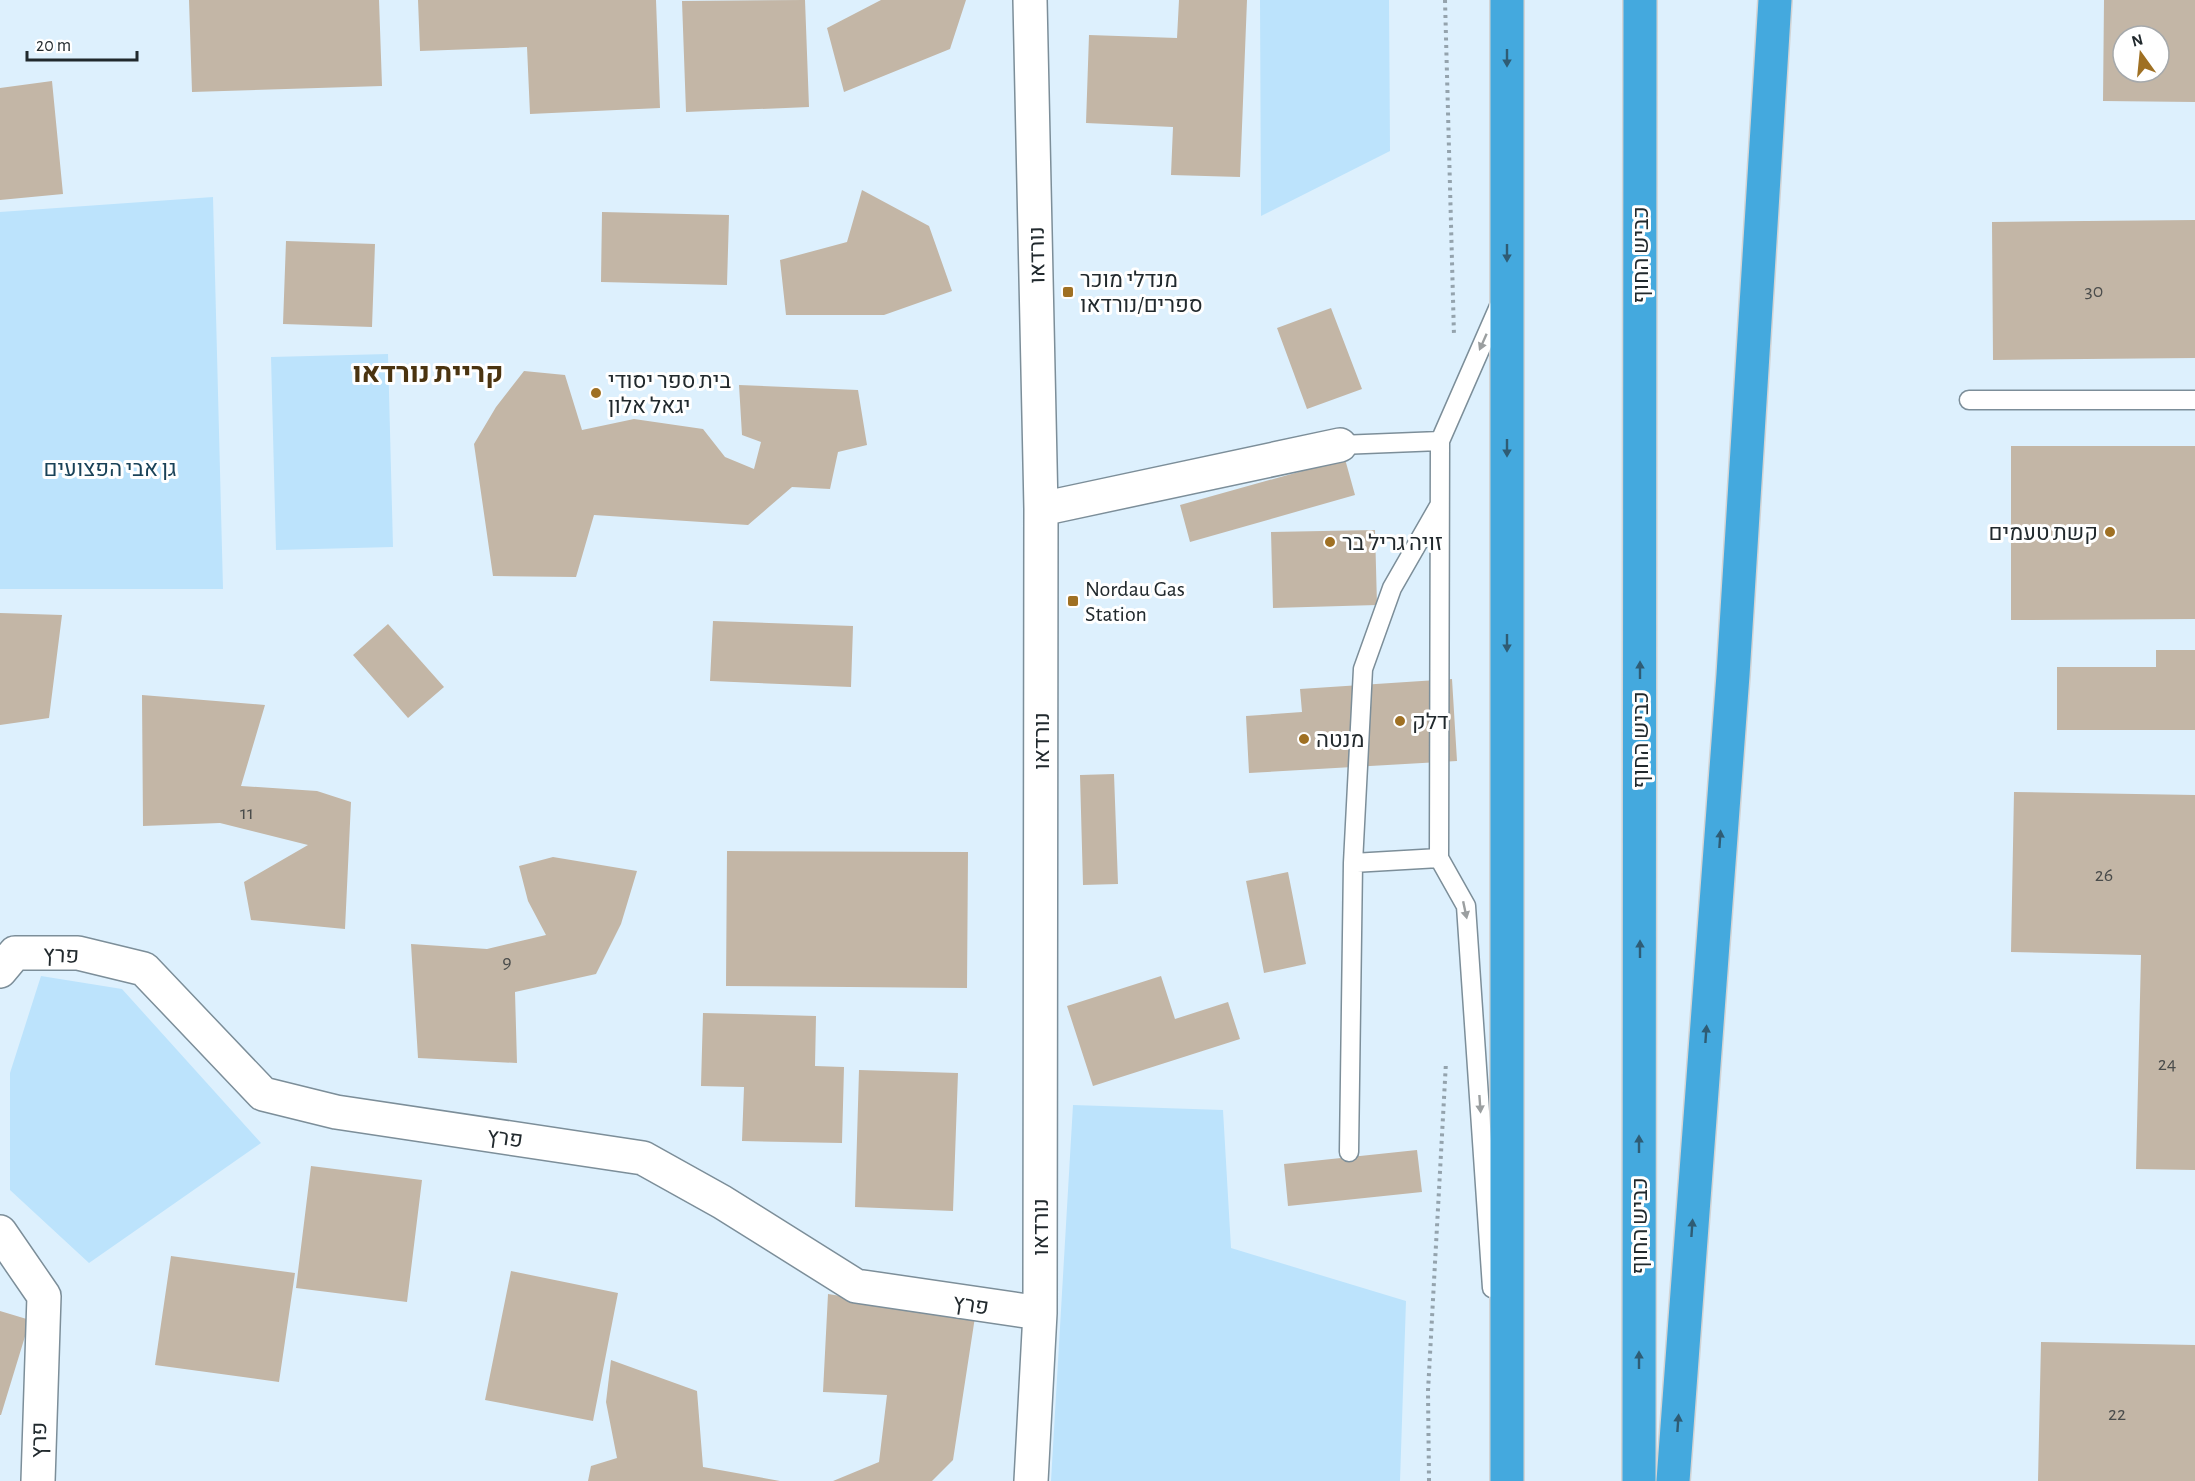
<svg xmlns="http://www.w3.org/2000/svg" width="2195" height="1481" viewBox="0 0 2195 1481" font-family="'Alegreya Sans',Heebo,sans-serif">
  <style>
    .green { fill: #bce3fc }
    .building { fill: #c3b6a6; fill-rule: evenodd }
    .lines { fill: none; stroke-linecap: round; stroke-linejoin: round }
    .service-casing { stroke: #7c8e99; stroke-width: 21 }
    .minor-casing { stroke: #7c8e99; stroke-width: 36 }
    .motorway-casing { stroke: #d3d4d5; stroke-width: 36 }
    .path { stroke: #94a3ad; stroke-width: 4; stroke-dasharray: 3 4.5; stroke-linecap: butt }
    .service { stroke: #fff; stroke-width: 18 }
    .minor { stroke: #fff; stroke-width: 33 }
    .motorway { stroke: #44a9de; stroke-width: 33 }
    .oneway { fill: #2f5c74 }
    .oneway2 { fill: #9b9fa0 }
    .poi-dot { fill: #9f7023; stroke: #fff; stroke-width: 2 }
    .labels { text-anchor: middle; stroke-width: 6; stroke-linejoin: round; paint-order: stroke }
    .number-label { font-size: 20px; fill: #4a4c4b }
    .street-label { font-size: 22px; fill: #21292d; stroke: #fff }
    .poi-label { font-size: 22px; fill: #21292d; stroke: #fff; text-anchor: start }
    .park-label { font-size: 22px; fill: #194258; stroke: #fff }
    .district-label { font-size: 28px; font-weight: bold; fill: #4b3410; stroke: #fff }
  </style>
  <rect width="100%" height="100%" fill="#ddf0fd"/>
  <path class="green" d="M 1260,0 L 1389,0 L 1390,151 L 1261,216 Z
    M 213,197 L 223,589 L 0,589 L 0,212 Z
    M 388,354 L 393,547 L 276,550 L 271,357 Z
    M 41,976 L 122,989 L 261,1143 L 89,1263 L 10,1190 L 10,1073 Z
    M 1073,1105 L 1223,1110 L 1231,1248 L 1406,1301 L 1400,1481 L 1051,1481 Z"/>
  <path class="building" d="M 189,0 L 379,0 L 382,86 L 192,92 Z
    M 418,0 L 656,0 L 660,108 L 530,114 L 527,47 L 420,51 Z
    M 805,0 L 809,107 L 686,112 L 682,1 Z
    M 881,0 L 966,0 L 950,49 L 844,92 L 827,28 Z
    M 1179,0 L 1247,0 L 1240,177 L 1171,175 L 1173,127 L 1086,123 L 1089,35 L 1177,38 Z
    M 2104,0 L 2195,0 L 2195,102 L 2103,101 ZM 2123,36 L 2159,36 L 2159,72 L 2123,72 Z
    M 52,81 L 63,194 L 0,200 L 0,88 Z
    M 862,190 L 929,226 L 952,291 L 884,315 L 786,315 L 780,260 L 847,242 Z
    M 602,212 L 729,215 L 727,285 L 601,282 Z
    M 2195,220 L 2195,358 L 1993,360 L 1992,222 Z
    M 286,241 L 375,244 L 372,327 L 283,324 Z
    M 1331,308 L 1362,389 L 1307,409 L 1277,328 Z
    M 524,371 L 565,375 L 582,430 L 634,419 L 703,429 L 725,457 L 754,469 L 761,442 L 742,435 L 739,385 L 858,390 L 867,445 L 838,452 L 830,489 L 792,487 L 748,525 L 594,515 L 576,577 L 493,576 L 474,444 L 496,407 Z
    M 2011,446 L 2195,446 L 2195,619 L 2011,620 Z
    M 1345,459 L 1355,495 L 1190,542 L 1180,505 Z
    M 1375,530 L 1377,605 L 1273,608 L 1271,532 Z
    M 0,613 L 62,615 L 49,718 L 0,725 Z
    M 713,621 L 853,626 L 851,687 L 710,681 Z
    M 388,624 L 444,687 L 408,718 L 353,655 Z
    M 2156,650 L 2195,650 L 2195,730 L 2057,730 L 2057,667 L 2156,667 Z
    M 1452,679 L 1457,761 L 1249,773 L 1246,716 L 1302,712 L 1300,689 Z
    M 142,695 L 265,705 L 241,786 L 317,791 L 351,802 L 345,929 L 251,920 L 244,882 L 308,845 L 220,823 L 143,826 Z
    M 1114,774 L 1118,884 L 1083,885 L 1080,775 Z
    M 2014,792 L 2195,795 L 2195,1170 L 2136,1169 L 2141,955 L 2011,952 Z
    M 727,851 L 968,852 L 967,988 L 726,986 Z
    M 553,857 L 637,871 L 621,924 L 596,974 L 515,992 L 517,1063 L 418,1058 L 411,944 L 487,949 L 546,935 L 528,901 L 519,866 Z
    M 1288,872 L 1306,964 L 1264,973 L 1246,881 Z
    M 1161,976 L 1175,1019 L 1228,1002 L 1240,1039 L 1093,1086 L 1067,1006 Z
    M 703,1013 L 816,1016 L 815,1066 L 844,1067 L 842,1143 L 742,1141 L 744,1087 L 701,1086 Z
    M 859,1070 L 958,1073 L 953,1211 L 855,1207 Z
    M 1417,1150 L 1422,1192 L 1288,1206 L 1284,1164 Z
    M 311,1166 L 422,1180 L 407,1302 L 296,1288 Z
    M 171,1256 L 295,1273 L 279,1382 L 155,1365 Z
    M 511,1271 L 618,1293 L 593,1421 L 485,1400 Z
    M 828,1294 L 975,1317 L 953,1460 L 932,1481 L 833,1481 L 879,1462 L 887,1395 L 823,1392 Z
    M 0,1311 L 30,1320 L 1,1415 L 0,1415 Z
    M 2041,1342 L 2195,1345 L 2195,1481 L 2038,1481 Z
    M 611,1360 L 697,1391 L 703,1467 L 780,1481 L 588,1481 L 591,1466 L 617,1458 L 606,1402 Z"/>
  <g class="lines">
    <g class="service-casing">
      <path id="service" d="M 1969,400 L 2195,400
        M 1440,441 L 1500,304
        M 1340,445 L 1440,441 L 1439,858 L 1466,906 L 1492,1288
        M 1439,506 L 1392,588 L 1363,669 L 1353,863 L 1439,858
        M 1349,1152 L 1353,863"/>
    </g>
    <g class="minor-casing">
      <path id="minor" d="M 1030,0 L 1041,509 L 1040,1313 L 1031,1481
        M 1041,509 L 1340,445
        M 0,971 L 15,953 L 78,953 L 144,969 L 263,1094 L 336,1112 L 643,1158 L 722,1202 L 856,1286 L 1040,1313
        M 0,1232 L 44,1296 L 38,1481"/>
    </g>
    <g class="motorway-casing">
      <path id="motorway" d="M 1507,0 L 1507,1481
        M 1639,1481 L 1640,0
        M 1673,1481 L 1733,675 L 1775,0"/>
    </g>
    <path class="path" d="M 1445,0 L 1454,336
      M 1429,1481 L 1428,1391 L 1446,1062"/>
    <use href="#service" class="service"/>
    <use href="#minor" class="minor"/>
    <use href="#motorway" class="motorway"/>
  </g>
  <defs><path id="oneway-solid" d="M-6-.8H1V-3.2L6.5 0L1 3.2V.8H-6Z" transform="scale(1.5)"/></defs>
  <g class="oneway">
    <use href="#oneway-solid" transform="translate(1507 58) rotate(90)"/>
    <use href="#oneway-solid" transform="translate(1507 253) rotate(90)"/>
    <use href="#oneway-solid" transform="translate(1507 448) rotate(90)"/>
    <use href="#oneway-solid" transform="translate(1507 643) rotate(90)"/>
    <use href="#oneway-solid" transform="translate(1640 670) rotate(-90)"/>
    <use href="#oneway-solid" transform="translate(1720 839) rotate(-86)"/>
    <use href="#oneway-solid" transform="translate(1640 949) rotate(-90)"/>
    <use href="#oneway-solid" transform="translate(1706 1034) rotate(-86)"/>
    <use href="#oneway-solid" transform="translate(1639 1144) rotate(-90)"/>
    <use href="#oneway-solid" transform="translate(1692 1228) rotate(-86)"/>
    <use href="#oneway-solid" transform="translate(1639 1360) rotate(-90)"/>
    <use href="#oneway-solid" transform="translate(1678 1423) rotate(-86)"/>
  </g>
  <g class="oneway2">
    <use href="#oneway-solid" transform="translate(1483 342) rotate(114)"/>
    <use href="#oneway-solid" transform="translate(1465 910) rotate(78)"/>
    <use href="#oneway-solid" transform="translate(1480 1104) rotate(86)"/>
  </g>
  <g class="poi-dot">
    <rect x="1062" y="286" width="12" height="12" rx="3"/>
    <circle cx="596" cy="393" r="6"/>
    <circle cx="2110" cy="532" r="6"/>
    <circle cx="1330" cy="542" r="6"/>
    <rect x="1067" y="595" width="12" height="12" rx="3"/>
    <circle cx="1400" cy="721" r="6"/>
    <circle cx="1304" cy="739" r="6"/>
  </g>
  <g class="labels">
    <g class="number-label">
      <text x="2094" y="297">30</text>
      <text x="247" y="819">11</text>
      <text x="2104" y="881">26</text>
      <text x="507" y="968">9</text>
      <text x="2167" y="1070">24</text>
      <text x="2117" y="1420">22</text>
    </g>
    <g class="street-label">
      <text transform="translate(1036 255) rotate(-91)" y="8">נורדאו</text>
      <text transform="translate(1640 255) rotate(-90)" y="8">כביש החוף</text>
      <text transform="translate(1640 740) rotate(-90)" y="8">כביש החוף</text>
      <text transform="translate(1041 741) rotate(-90)" y="8">נורדאו</text>
      <text transform="translate(61 954) rotate(3)" y="8">פרץ</text>
      <text transform="translate(505 1137) rotate(8)" y="8">פרץ</text>
      <text transform="translate(1639 1226) rotate(-90)" y="8">כביש החוף</text>
      <text transform="translate(1040 1227) rotate(-90)" y="8">נורדאו</text>
      <text transform="translate(971 1304) rotate(9)" y="8">פרץ</text>
      <text transform="translate(38 1440) rotate(-89)" y="8">פרץ</text>
    </g>
    <g class="poi-label">
      <text x="1080" y="287">מנדלי מוכר<tspan x="1080" dy="25">ספרים/נורדאו</tspan></text>
      <text x="608" y="388">בית ספר יסודי<tspan x="608" dy="25">יגאל אלון</tspan></text>
      <text x="2098" y="540" text-anchor="end">קשת טעמים</text>
      <text x="1342" y="550">זויה גריל בר</text>
      <text x="1085" y="596">Nordau Gas<tspan x="1085" dy="25">Station</tspan></text>
      <text x="1412" y="729">דלק</text>
      <text x="1316" y="747">מנטה</text>
    </g>
    <g class="park-label">
      <text x="110" y="476">גן אבי הפצועים</text>
    </g>
    <g class="district-label">
      <text x="428" y="382">קריית נורדאו</text>
    </g>
  </g>
  <g transform="translate(2141 54) rotate(345)"><circle r="28" fill="#ffffff" stroke="#a6a9ab" stroke-width="1.5"/>
  <path d="M0-4.5L10 22L0 15L-10 22Z" fill="#9f7023"/>
  <text y="-9" font-size="16" font-weight="bold" text-anchor="middle" fill="#21292d">N</text>
  </g>
  <path d="M27 51v9h110v-9" fill="none" stroke="#21292d" stroke-width="3"/>
  <text x="36" y="51" font-size="18" fill="#21292d" stroke="#ffffff" stroke-width="4.5" paint-order="stroke">20 m</text>
</svg>
